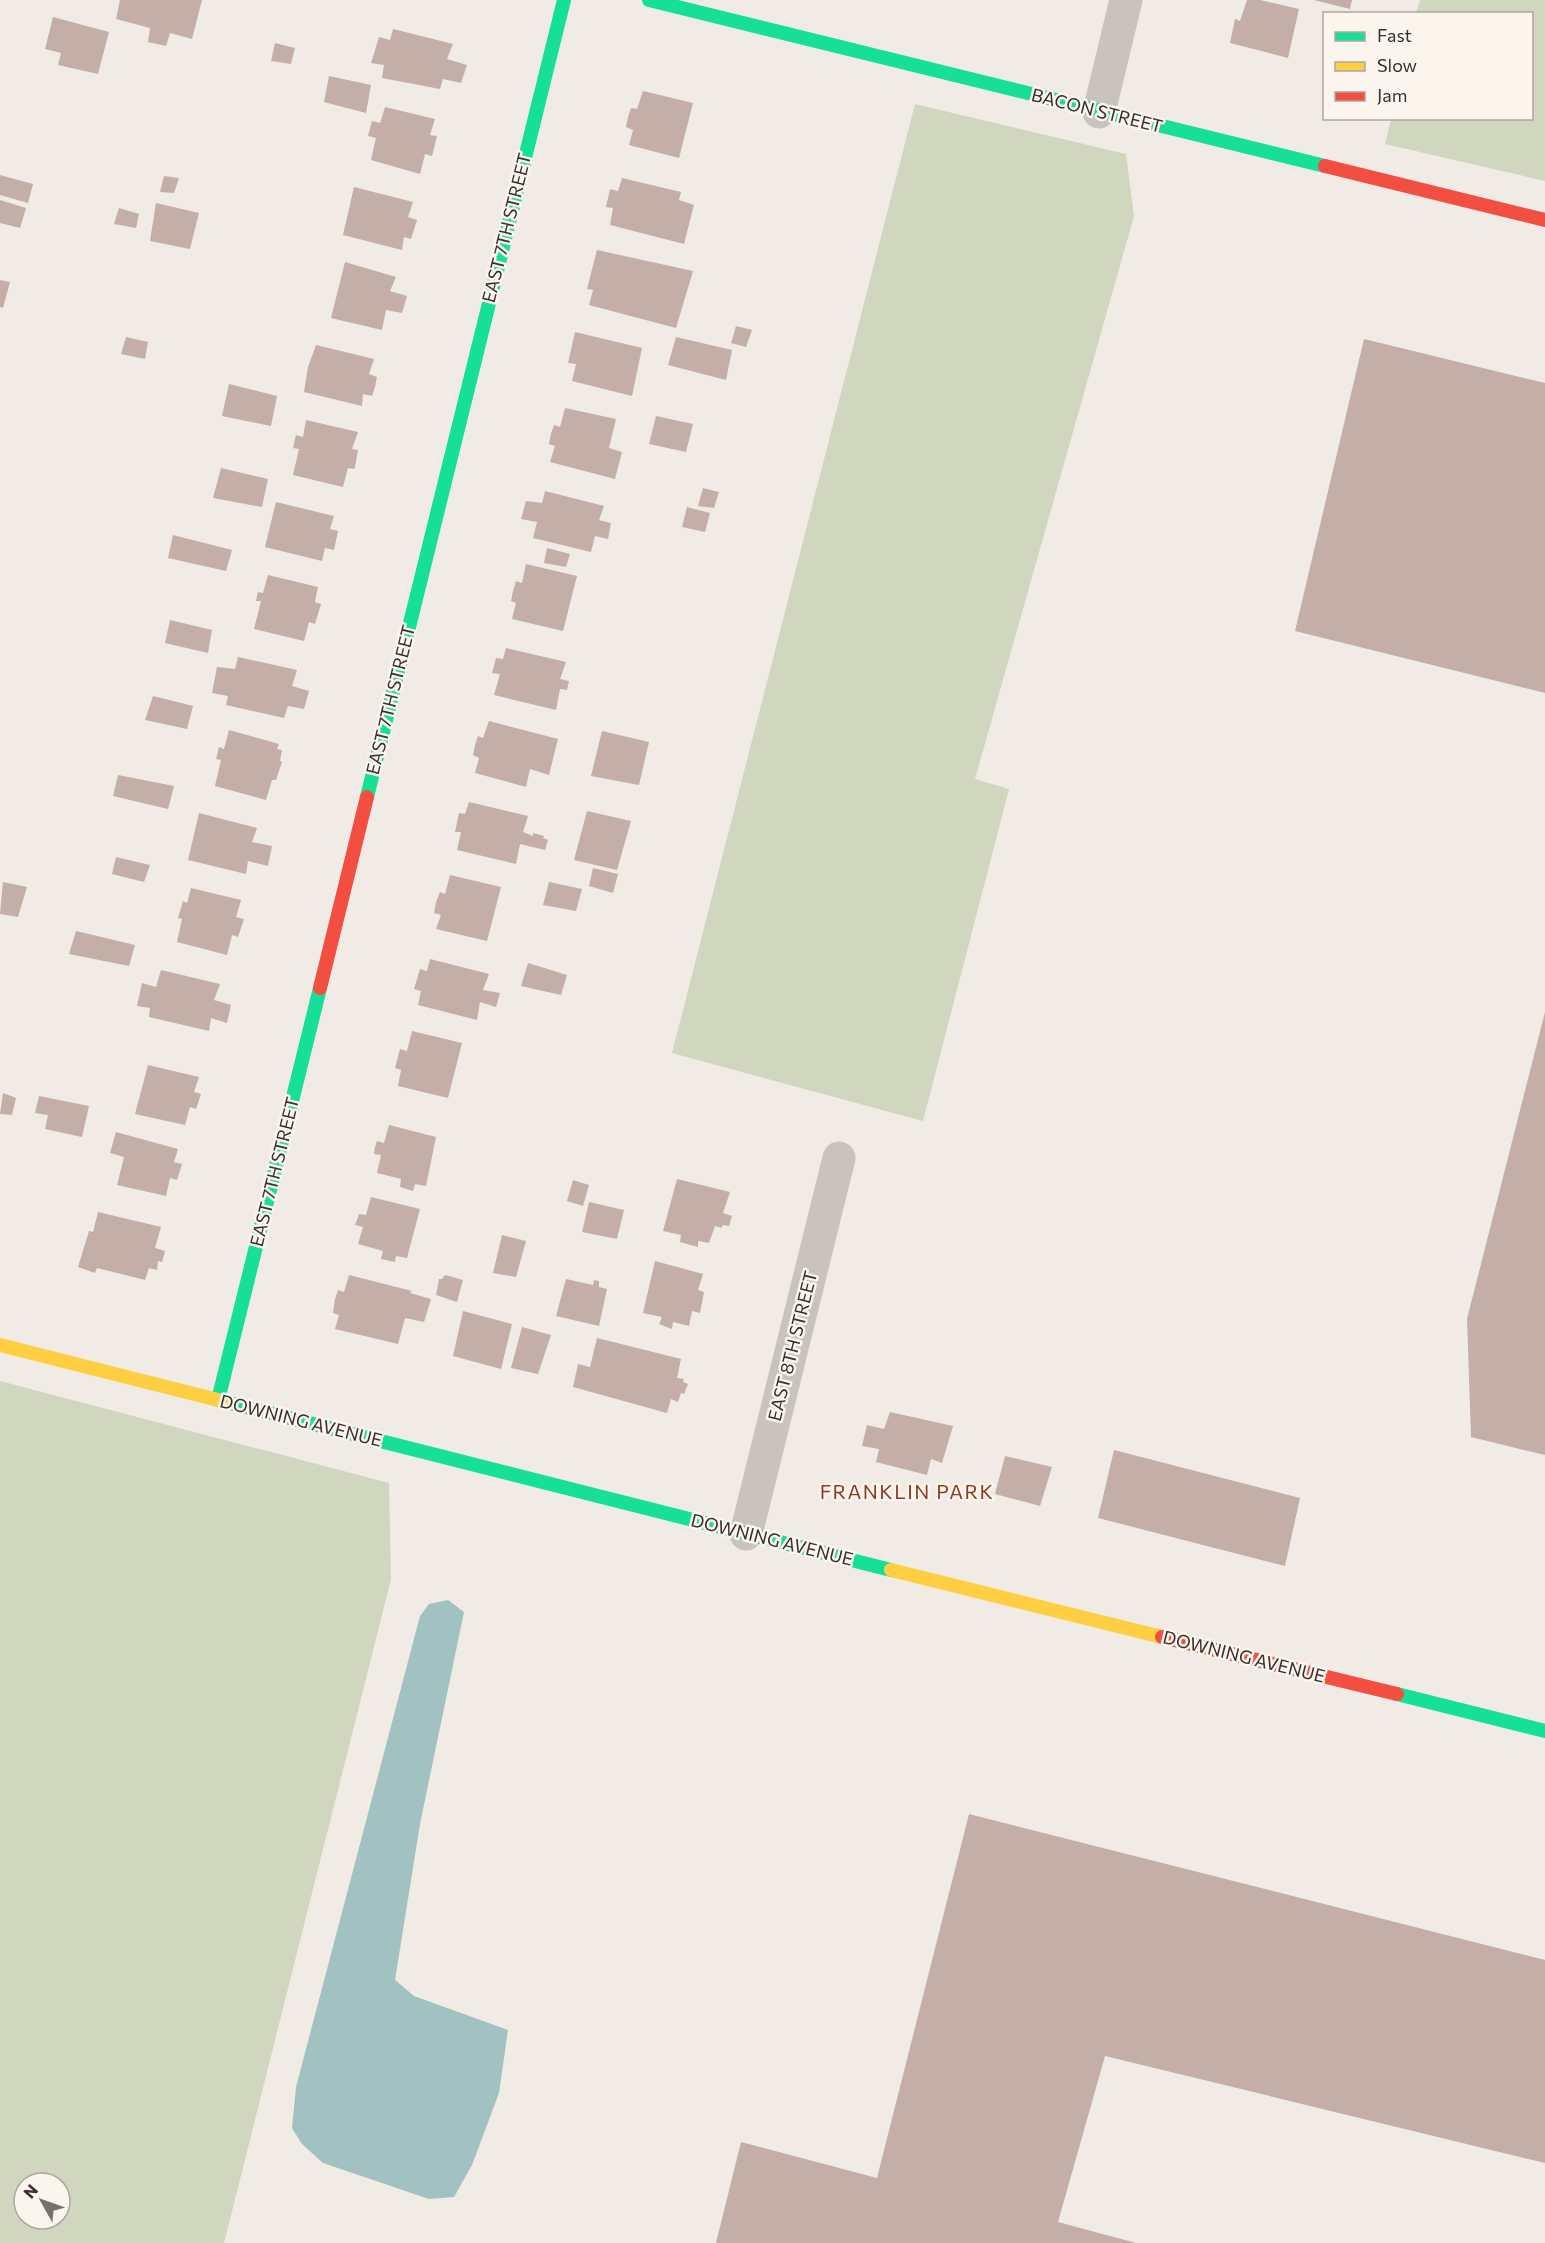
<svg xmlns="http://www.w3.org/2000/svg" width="1545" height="2243" viewBox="0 0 1545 2243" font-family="Commissioner,sans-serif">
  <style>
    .green { fill: #d1d6bf; fill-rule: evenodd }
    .water { fill: #a1c2c1 }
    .building { fill: #c3afa7 }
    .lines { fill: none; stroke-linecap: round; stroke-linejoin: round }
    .street { stroke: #c9c3be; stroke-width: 33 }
    .fast { stroke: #16e098; stroke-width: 14 }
    .slow { stroke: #ffcf43; stroke-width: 14 }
    .jam { stroke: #f24e42; stroke-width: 14 }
    .labels { text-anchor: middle; stroke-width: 5; stroke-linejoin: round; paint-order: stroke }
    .street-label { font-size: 18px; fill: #3b302b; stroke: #fbf5ee }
    .neighbourhood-label { font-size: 20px; letter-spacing: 1.5px; fill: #8c3b22; stroke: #fbf5ee }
  </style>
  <rect width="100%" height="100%" fill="#f0ebe5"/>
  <path class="green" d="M 1420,0 L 1545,0 L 1545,181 L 1385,144 L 1391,119 L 1532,118 L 1532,14 L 1416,13 Z
    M 915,104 L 1126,154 L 1134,216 L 975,779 L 1009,789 L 923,1121 L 672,1053 Z
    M 0,1381 L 389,1483 L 391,1579 L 224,2243 L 0,2243 ZM 24,2183 L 60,2183 L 60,2219 L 24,2219 Z"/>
  <path class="water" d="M 448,1600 L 464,1612 L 420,1824 L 395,1980 L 414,1996 L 508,2030 L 499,2093 L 472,2165 L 454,2197 L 429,2199 L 323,2163 L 302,2144 L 292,2128 L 296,2087 L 420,1616 L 429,1604 Z"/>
  <path class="building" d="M 120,0 L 202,0 L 192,39 L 170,33 L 166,46 L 148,42 L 150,28 L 116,19 Z
    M 1247,0 L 1260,0 L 1299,9 L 1288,58 L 1230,43 L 1235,19 L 1240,21 Z
    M 1314,0 L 1352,0 L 1350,9 Z
    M 53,17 L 109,32 L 98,74 L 58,65 L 61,53 L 45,49 Z
    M 393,29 L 453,44 L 447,59 L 467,65 L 461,83 L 443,79 L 440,89 L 382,78 L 384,65 L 371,63 L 379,37 L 390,40 Z
    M 275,43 L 295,48 L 291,64 L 271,61 Z
    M 329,76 L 371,85 L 366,113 L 324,102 Z
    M 643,91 L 693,103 L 679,158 L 629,145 L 633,130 L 626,127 L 628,117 L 631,108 L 637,109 Z
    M 385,107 L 435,119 L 430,135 L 437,136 L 432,156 L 425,154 L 420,174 L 371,160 L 376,138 L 368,136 L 372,121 L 380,123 Z
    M 0,175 L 33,184 L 28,203 L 0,195 Z
    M 164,176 L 179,178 L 174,193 L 160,192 Z
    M 622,178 L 681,192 L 679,200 L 694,205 L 684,244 L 610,225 L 613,208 L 606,207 L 610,189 L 618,191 Z
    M 354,187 L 413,202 L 408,217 L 417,220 L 411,239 L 404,237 L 402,250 L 343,235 Z
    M 0,200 L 26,208 L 20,228 L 0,223 Z
    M 156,203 L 199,213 L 190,249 L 150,241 Z
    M 119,208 L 139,214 L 136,228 L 114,224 Z
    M 597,250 L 693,271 L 676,328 L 589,305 L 593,290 L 587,289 Z
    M 345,262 L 396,277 L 390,291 L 407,296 L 402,313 L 386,310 L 382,330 L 331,318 Z
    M 0,280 L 10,282 L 3,308 L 0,307 Z
    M 736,326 L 752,330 L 746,347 L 731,343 Z
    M 575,332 L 642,348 L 632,396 L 572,381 L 576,364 L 568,363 Z
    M 126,337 L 148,342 L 145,359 L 121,354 Z
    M 676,337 L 732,350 L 726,380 L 668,365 Z
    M 1364,339 L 1545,383 L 1545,693 L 1295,631 Z
    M 316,345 L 374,359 L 369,374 L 377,377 L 375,387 L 372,396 L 363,394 L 362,406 L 304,392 L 308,367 Z
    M 229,384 L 277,396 L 271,426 L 222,416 Z
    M 565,408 L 616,419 L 609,448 L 622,452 L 615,479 L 550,462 L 555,446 L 549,444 L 551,434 L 554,425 L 560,427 Z
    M 656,416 L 693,424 L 686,452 L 649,444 Z
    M 306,420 L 358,432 L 352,449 L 358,450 L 355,467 L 354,469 L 348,468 L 343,487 L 293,475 L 299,449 L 293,448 L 296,435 L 303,437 Z
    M 221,468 L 268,479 L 262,507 L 213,498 Z
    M 703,488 L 719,492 L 714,508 L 698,506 Z
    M 545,491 L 604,506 L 599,520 L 611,523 L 608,539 L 595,536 L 591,552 L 533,538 L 537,522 L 521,519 L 526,501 L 542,503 Z
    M 276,502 L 334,516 L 330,529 L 338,531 L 334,550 L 325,548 L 322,561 L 265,547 Z
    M 687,507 L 710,513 L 705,532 L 682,527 Z
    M 173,535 L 232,550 L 226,571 L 168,558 Z
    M 547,548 L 570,554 L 566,567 L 544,563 Z
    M 526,564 L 577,576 L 563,631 L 512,619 L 516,603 L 511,601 L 513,591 L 516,581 L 522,583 Z
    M 268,575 L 318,587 L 315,602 L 321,604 L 315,624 L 309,622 L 304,641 L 254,629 L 261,601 L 256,601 L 258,592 L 263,593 Z
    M 170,620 L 212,630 L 208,653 L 165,643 Z
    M 506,648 L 566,662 L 560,679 L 569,681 L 567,690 L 560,689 L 556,710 L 494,695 L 500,674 L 492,673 L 496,658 L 503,659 Z
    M 238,657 L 297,670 L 292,686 L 309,691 L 304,709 L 288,706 L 284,718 L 226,705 L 228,696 L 212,693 L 217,667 L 235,669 Z
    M 153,696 L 193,706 L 187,729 L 145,720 Z
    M 489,721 L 558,739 L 549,775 L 530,769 L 526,787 L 475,773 L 479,758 L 473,755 L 475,745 L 478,736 L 483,738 Z
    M 229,730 L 279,744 L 277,749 L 282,750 L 280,761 L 282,762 L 276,780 L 272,780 L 266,800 L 215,786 L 221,760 L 216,759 L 219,747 L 224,749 Z
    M 602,731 L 649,742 L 639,785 L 591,776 Z
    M 118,775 L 174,786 L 168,809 L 113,796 Z
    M 469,802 L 528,816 L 523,832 L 533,836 L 533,833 L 544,836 L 543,838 L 548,840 L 545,850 L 520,844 L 516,864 L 457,850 L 461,832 L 455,832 L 459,813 L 465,814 Z
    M 587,811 L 631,821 L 617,870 L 574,860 Z
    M 199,813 L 257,828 L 252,842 L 272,846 L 268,866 L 248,861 L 246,874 L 188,860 Z
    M 116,857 L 150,865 L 144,882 L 112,874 Z
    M 593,868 L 618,874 L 613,893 L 589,886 Z
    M 450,875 L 501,887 L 487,941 L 436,929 L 441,915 L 434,913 L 436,902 L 440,892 L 445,894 Z
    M 3,882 L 27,887 L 18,917 L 0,914 Z
    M 549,882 L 582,889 L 576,911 L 543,905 Z
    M 191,888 L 241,900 L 236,917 L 244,919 L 238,937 L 232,935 L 227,955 L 177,942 L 182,919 L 178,918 L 183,901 L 187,903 Z
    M 76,931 L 135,945 L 129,966 L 69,954 Z
    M 430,959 L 489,974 L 483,990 L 500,993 L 496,1007 L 480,1002 L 477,1020 L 418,1005 L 421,991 L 414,989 L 420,969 L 427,971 Z
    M 528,963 L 567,975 L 561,995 L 521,986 Z
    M 161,970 L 220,984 L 214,1000 L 231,1005 L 227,1023 L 211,1018 L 209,1031 L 149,1017 L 150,1008 L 137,1006 L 142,983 L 156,987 Z
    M 1545,1012 L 1545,1455 L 1471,1437 L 1467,1319 Z
    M 412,1031 L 462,1043 L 448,1098 L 398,1086 L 401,1070 L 395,1068 L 400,1049 L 407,1051 Z
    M 148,1065 L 199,1077 L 194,1092 L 201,1094 L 196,1109 L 190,1107 L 185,1125 L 135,1114 Z
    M 3,1093 L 16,1098 L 12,1115 L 0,1114 Z
    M 39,1096 L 89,1106 L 82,1137 L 45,1129 L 48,1115 L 35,1113 Z
    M 389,1125 L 436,1137 L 426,1186 L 415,1184 L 413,1191 L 400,1187 L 401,1179 L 377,1173 L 381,1155 L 374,1154 L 375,1147 L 377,1141 L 384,1143 Z
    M 116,1132 L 178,1149 L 174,1162 L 182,1164 L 177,1180 L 170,1178 L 166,1196 L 117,1185 L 124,1157 L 110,1153 Z
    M 677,1179 L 730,1192 L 723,1213 L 732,1216 L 729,1226 L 723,1225 L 721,1228 L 715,1226 L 709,1243 L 698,1241 L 698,1247 L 680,1242 L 681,1235 L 663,1231 Z
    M 573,1180 L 589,1185 L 583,1206 L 567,1201 Z
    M 371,1197 L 420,1209 L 407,1258 L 396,1256 L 395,1262 L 381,1259 L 383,1251 L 358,1244 L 363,1227 L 355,1225 L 359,1214 L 366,1215 Z
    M 589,1202 L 624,1210 L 617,1239 L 582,1232 Z
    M 98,1212 L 161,1227 L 155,1248 L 165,1251 L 162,1262 L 158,1261 L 157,1270 L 149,1268 L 145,1280 L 97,1268 L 95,1273 L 78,1267 L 89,1231 L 93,1232 Z
    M 502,1235 L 526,1241 L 516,1277 L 493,1273 Z
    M 655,1261 L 703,1274 L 698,1290 L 704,1292 L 700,1313 L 692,1311 L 689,1326 L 673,1322 L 672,1329 L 659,1324 L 662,1317 L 643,1313 Z
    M 349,1275 L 412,1291 L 410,1293 L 431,1299 L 424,1322 L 405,1318 L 398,1344 L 335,1329 L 339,1315 L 333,1313 L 335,1299 L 338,1290 L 344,1292 Z
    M 445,1275 L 463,1280 L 457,1302 L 436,1295 L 439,1279 L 442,1279 Z
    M 566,1279 L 593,1285 L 594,1280 L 599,1281 L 599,1287 L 607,1289 L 599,1326 L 556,1316 Z
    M 463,1311 L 512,1324 L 501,1369 L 453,1356 Z
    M 522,1327 L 551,1335 L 538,1374 L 511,1368 Z
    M 597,1338 L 681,1359 L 677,1378 L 684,1379 L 683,1382 L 688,1384 L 684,1394 L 681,1393 L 678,1402 L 671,1399 L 667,1413 L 573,1387 L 578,1364 L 590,1367 Z
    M 890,1412 L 953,1426 L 942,1463 L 931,1459 L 927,1475 L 876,1462 L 879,1449 L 862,1446 L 867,1425 L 884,1429 Z
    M 1114,1450 L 1300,1498 L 1285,1566 L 1098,1518 Z
    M 1005,1456 L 1052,1467 L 1040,1506 L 995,1494 Z
    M 969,1814 L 1545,1960 L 1545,2163 L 1105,2056 L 1058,2222 L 1136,2243 L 716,2243 L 741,2142 L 877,2178 Z"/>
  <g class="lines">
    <path class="street" d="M 1099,112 L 1126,0
      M 746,1534 L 839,1158"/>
    <path class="fast" d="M 649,0 L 1325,166
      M 367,797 L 564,0
      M 218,1400 L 320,988
      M 222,1401 L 891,1570
      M 1397,1694 L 1545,1731"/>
    <path class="slow" d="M 0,1345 L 222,1401
      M 891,1570 L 1162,1637"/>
    <path class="jam" d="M 1325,166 L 1545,220
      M 320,988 L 367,797
      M 1162,1637 L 1397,1694"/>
  </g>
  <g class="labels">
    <g class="street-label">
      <text transform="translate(1097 111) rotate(14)" y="6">BACON STREET</text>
      <text transform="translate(507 228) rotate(-76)" y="6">EAST 7TH STREET</text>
      <text transform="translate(391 700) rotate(-76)" y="6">EAST 7TH STREET</text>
      <text transform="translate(275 1172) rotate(-76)" y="6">EAST 7TH STREET</text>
      <text transform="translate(793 1346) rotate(-76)" y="6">EAST 8TH STREET</text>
      <text transform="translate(301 1421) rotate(14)" y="6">DOWNING AVENUE</text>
      <text transform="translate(772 1540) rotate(14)" y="6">DOWNING AVENUE</text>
      <text transform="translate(1244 1657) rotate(14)" y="6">DOWNING AVENUE</text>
    </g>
    <g class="neighbourhood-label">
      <text x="907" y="1499">FRANKLIN PARK</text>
    </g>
  </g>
  <rect x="1323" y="12" width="210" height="108" fill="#fbf5ee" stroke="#aea6a0" stroke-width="1.5"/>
  <rect x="1335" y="32" width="30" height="9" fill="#16e098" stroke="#aea6a0" stroke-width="1.5"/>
  <text x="1377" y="42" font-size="18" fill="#3b302b">Fast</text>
  <rect x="1335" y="62" width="30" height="9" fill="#ffcf43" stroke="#aea6a0" stroke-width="1.5"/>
  <text x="1377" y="72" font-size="18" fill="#3b302b">Slow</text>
  <rect x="1335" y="92" width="30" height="9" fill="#f24e42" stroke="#aea6a0" stroke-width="1.5"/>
  <text x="1377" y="102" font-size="18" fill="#3b302b">Jam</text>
  <g transform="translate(42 2201) rotate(310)"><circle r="28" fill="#fbf5ee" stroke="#aea6a0" stroke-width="1.5"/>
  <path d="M0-4.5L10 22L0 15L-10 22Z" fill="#7a716c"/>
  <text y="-9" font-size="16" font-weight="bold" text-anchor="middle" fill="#3b302b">N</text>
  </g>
</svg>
